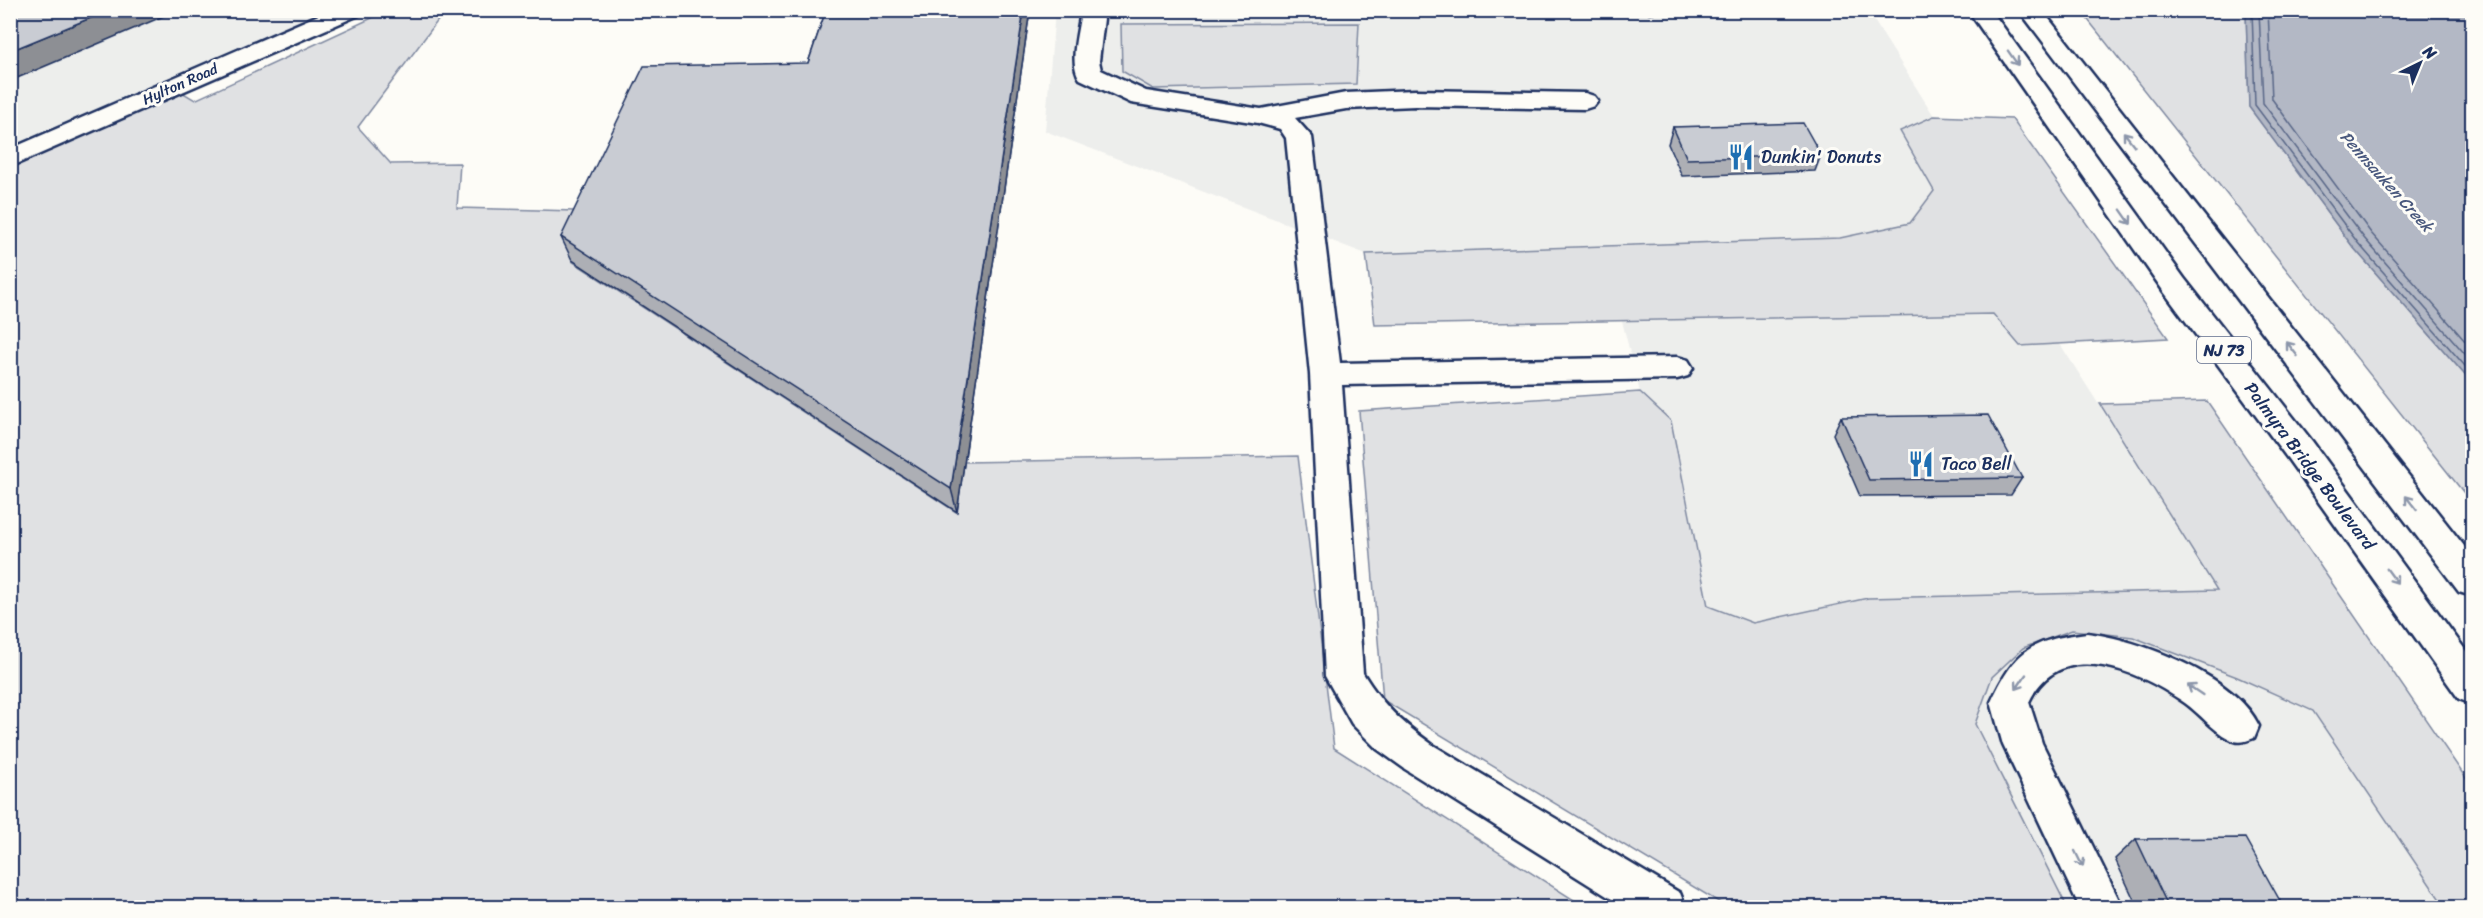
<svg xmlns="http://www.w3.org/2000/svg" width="2483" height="918" viewBox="0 0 2483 918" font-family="Sriracha,sans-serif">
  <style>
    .built { fill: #edeeec }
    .green { fill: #e0e1e3; stroke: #7e88a0; stroke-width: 1.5 }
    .water { fill: #b3b8c5; stroke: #76819c; stroke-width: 1.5 }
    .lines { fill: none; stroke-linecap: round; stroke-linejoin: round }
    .shore { stroke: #586687; stroke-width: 1.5 }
    .minor-casing { stroke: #1b2f5e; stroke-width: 5 }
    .highway-casing { stroke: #1b2f5e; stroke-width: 5 }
    .minor { fill: #fdfcf7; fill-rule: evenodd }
    .highway { fill: #fdfcf7; fill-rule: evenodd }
    .wall { fill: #adafb5; stroke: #1b2f5e; stroke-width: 1.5 }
    .shaded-wall { fill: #8d8f94; stroke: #1b2f5e; stroke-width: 1.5 }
    .building { fill: #c9ccd3; stroke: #1b2f5e; stroke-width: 1.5 }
    .oneway { stroke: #8c96aa }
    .labels { text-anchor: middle; stroke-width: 6; stroke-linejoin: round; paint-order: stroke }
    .far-street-label { font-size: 15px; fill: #1b2f5e; stroke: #fdfcf7 }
    .far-water-label { font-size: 16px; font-style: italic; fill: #49587d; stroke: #fdfcf7 }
    .shield { fill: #fdfcf7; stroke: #5f6c8c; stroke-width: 1.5 }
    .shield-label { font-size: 16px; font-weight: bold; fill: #1b2f5e }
    .poi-label { font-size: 18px; fill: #1b2f5e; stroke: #fdfcf7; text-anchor: start }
    .street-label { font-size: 18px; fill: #1b2f5e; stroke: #fdfcf7 }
  </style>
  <rect width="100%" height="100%" fill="#fdfcf7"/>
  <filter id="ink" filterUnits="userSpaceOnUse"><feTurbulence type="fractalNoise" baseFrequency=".0167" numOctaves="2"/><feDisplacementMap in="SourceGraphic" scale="12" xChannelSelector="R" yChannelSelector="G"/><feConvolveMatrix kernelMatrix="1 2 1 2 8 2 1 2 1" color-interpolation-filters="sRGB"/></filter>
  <g filter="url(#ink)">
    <path class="built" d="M 10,11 L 362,11 L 172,86 L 11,160 Z
      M 1055,11 L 1868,11 L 1934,116 L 1900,131 L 1934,191 L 1910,223 L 1840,238 L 1366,254 L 1045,131 Z
      M 1993,314 L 2020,346 L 2060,344 L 2218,590 L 1868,598 L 1753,623 L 1708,607 L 1671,421 L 1640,392 L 1622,321 Z
      M 2072,630 L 2133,637 L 2237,677 L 2313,710 L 2445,907 L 2067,907 L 1975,724 L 1991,677 L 2023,648 Z"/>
    <path class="green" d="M 387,11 L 445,11 L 358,127 L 391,164 L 460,163 L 457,208 L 575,211 L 572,261 L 956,512 L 964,462 L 1298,456 L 1334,748 L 1585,907 L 11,907 L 10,160 L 172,86 L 195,100 Z
      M 2081,11 L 2246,11 L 2249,107 L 2353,247 L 2472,383 L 2472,503 Z
      M 1359,23 L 1356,84 L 1153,89 L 1122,71 L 1121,24 Z
      M 1934,116 L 2012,119 L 2168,338 L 2020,346 L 1993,314 L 1375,325 L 1366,254 L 1840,238 L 1910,223 L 1934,191 L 1900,131 Z
      M 1640,392 L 1671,421 L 1708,606 L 1753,623 L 1868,598 L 2217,590 L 2100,404 L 2207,401 L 2472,787 L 2472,907 L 2445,907 L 2313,711 L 2237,677 L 2133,637 L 2072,630 L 2023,648 L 1992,677 L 1975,724 L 2067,907 L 1727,907 L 1383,700 L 1359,411 Z"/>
    <path class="water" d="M 2246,11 L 2472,11 L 2472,383 L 2353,247 L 2249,107 Z"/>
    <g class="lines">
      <path class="shore" d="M 2252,10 L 2255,105 L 2358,243 L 2472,374
        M 2259,10 L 2263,103 L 2364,238 L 2472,362
        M 2268,10 L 2272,99 L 2371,233 L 2472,349"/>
      <g class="minor-casing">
        <path id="minor" d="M 330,10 L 362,10 L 359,15 L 10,167 L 10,149 Z
          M 1081,10 L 1105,10 L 1099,61 L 1101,70 L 1146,91 L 1261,109 L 1346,93 L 1415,90 L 1585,93 L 1594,96 L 1598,101 L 1594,106 L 1585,109 L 1415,106 L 1346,109 L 1295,118 L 1312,137 L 1340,363 L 1677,357 L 1688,360 L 1693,368 L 1688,376 L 1677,379 L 1342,385 L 1363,673 C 1384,707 1401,722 1433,745 L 1680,893 L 1686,908 L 1626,908 L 1405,769 L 1377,749 L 1352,724 L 1325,676 L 1310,374 L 1286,138 L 1280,129 L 1258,123 L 1131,103 L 1080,79 C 1068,62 1079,30 1081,10 Z
          M 2087,633 C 2139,639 2236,676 2259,726 L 2254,738 C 2244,742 2238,744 2228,738 C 2214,731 2199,713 2185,703 C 2141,672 2060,635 2029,702 L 2042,743 L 2123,908 L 2080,908 L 2003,745 L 1991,702 C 2015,651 2030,640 2087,633 Z"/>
      </g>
      <g class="highway-casing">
        <path id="highway" d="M 1968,10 L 1991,10 L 2184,278 L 2312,441 L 2472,659 L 2472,704 L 2459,699 L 2288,459 L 2164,292 Z
          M 2019,10 L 2042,10 L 2472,556 L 2472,596 L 2459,592 Z"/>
      </g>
      <use href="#minor" class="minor"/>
      <use href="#highway" class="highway"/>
    </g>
    <path class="wall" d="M 826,10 L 1030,10 L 957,512 L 572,260 L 561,237 L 808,63 Z
      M 1556,10 L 1695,10 L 1694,13 L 1557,14 Z
      M 1673,127 L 1821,155 L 1815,171 L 1682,176 L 1668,144 Z
      M 1841,417 L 2022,478 L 2011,495 L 1860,496 L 1833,434 Z
      M 2136,839 L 2284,908 L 2138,908 L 2115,859 Z"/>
    <path class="shaded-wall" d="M 110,10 L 178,10 L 10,81 L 10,51 Z
      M 1024,10 L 1030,10 L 957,512 L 951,489 Z"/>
    <path class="building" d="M 10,10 L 110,10 L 10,51 Z
      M 826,10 L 1024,10 L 951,489 L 561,237 L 644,66 L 808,63 Z
      M 1803,123 L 1821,155 L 1687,159 L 1673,127 Z
      M 1988,415 L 2022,478 L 1869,480 L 1841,417 Z
      M 2245,838 L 2284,908 L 2169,908 L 2136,839 Z"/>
    <defs><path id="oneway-shaft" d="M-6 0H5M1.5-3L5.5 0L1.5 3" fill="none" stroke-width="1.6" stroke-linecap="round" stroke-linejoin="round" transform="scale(1.5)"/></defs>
    <g class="oneway">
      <use href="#oneway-shaft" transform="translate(2013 58) rotate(55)"/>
      <use href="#oneway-shaft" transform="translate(2129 139) rotate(-128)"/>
      <use href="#oneway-shaft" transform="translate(2126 217) rotate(55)"/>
      <use href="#oneway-shaft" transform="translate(2292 349) rotate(-128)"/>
      <use href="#oneway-shaft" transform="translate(2411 503) rotate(-128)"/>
      <use href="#oneway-shaft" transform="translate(2392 576) rotate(54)"/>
      <use href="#oneway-shaft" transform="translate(2021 682) rotate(124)"/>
      <use href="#oneway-shaft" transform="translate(2195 690) rotate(-146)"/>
      <use href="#oneway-shaft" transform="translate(2079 859) rotate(64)"/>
    </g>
  </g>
  <defs>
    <g id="restaurant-bare" transform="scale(2.07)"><path d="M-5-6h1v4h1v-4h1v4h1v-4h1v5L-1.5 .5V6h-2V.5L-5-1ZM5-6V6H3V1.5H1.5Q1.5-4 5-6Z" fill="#1f6fb2" stroke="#fdfcf7" stroke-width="2.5" paint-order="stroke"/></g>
  </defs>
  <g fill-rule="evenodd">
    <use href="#restaurant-bare" x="1741" y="157"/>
    <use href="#restaurant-bare" x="1921" y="464"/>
  </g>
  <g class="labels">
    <g class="far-street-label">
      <text transform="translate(180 84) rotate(-24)" y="5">Hylton Road</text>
    </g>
    <g class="far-water-label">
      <text transform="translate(2387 181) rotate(48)" y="6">Pennsauken Creek</text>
    </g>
    <rect class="shield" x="2197" y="337" width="54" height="26" rx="4.5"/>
    <g class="shield-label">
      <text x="2224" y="356">NJ 73</text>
    </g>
    <g class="poi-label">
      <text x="1761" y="163">Dunkin' Donuts</text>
      <text x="1941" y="470">Taco Bell</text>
    </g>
    <g class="street-label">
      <text transform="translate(2310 466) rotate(53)" y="6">Palmyra Bridge Boulevard</text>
    </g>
  </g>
  <rect width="2483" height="918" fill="none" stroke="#fdfcf7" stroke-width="36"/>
  <rect x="18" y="18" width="2447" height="882" fill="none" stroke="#1b2f5e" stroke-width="2" filter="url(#ink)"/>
  <g transform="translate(2420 63) rotate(43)" stroke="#fdfcf7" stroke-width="4.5" paint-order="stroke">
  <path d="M0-4.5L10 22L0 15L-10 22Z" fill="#1b2f5e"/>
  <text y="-9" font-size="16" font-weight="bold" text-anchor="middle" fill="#1b2f5e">N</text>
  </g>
</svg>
